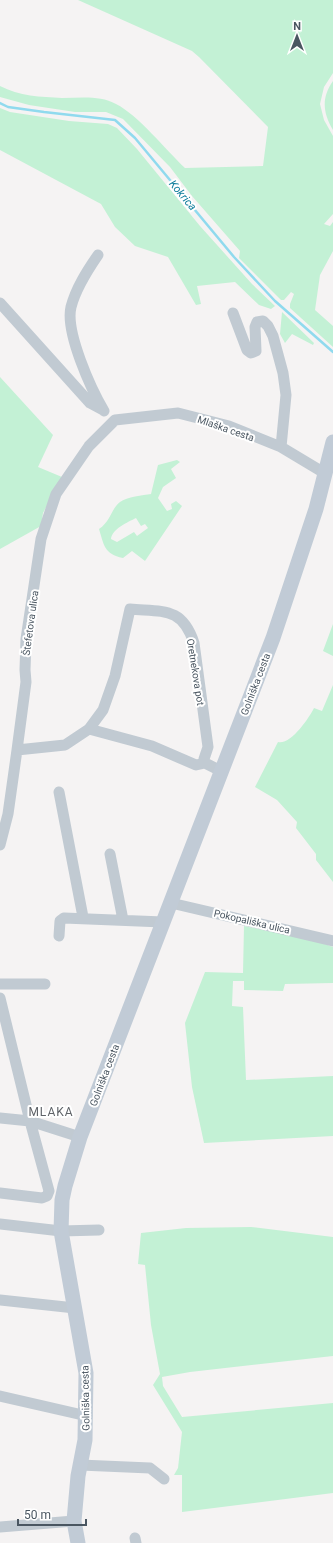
<svg xmlns="http://www.w3.org/2000/svg" width="333" height="1543" viewBox="0 0 333 1543" font-family="Roboto,sans-serif">
  <style>
    .green { fill: #c3f1d5; fill-rule: evenodd }
    .lines { fill: none; stroke-linecap: round; stroke-linejoin: round }
    .stream { stroke: #90daee; stroke-width: 2.5 }
    .minor { stroke: #c1cad2; stroke-width: 11 }
    .secondary { stroke: #c1cbd6; stroke-width: 15 }
    .labels { text-anchor: middle; stroke-width: 4; stroke-linejoin: round; paint-order: stroke }
    .street-label { font-size: 10px; fill: #4a5661; stroke: #fff }
    .water-label { font-size: 11px; font-style: italic; fill: #0c7c9b; stroke: #fff }
    .quarter-label { font-size: 12px; letter-spacing: 1px; fill: #5f6368; stroke: #fff }
  </style>
  <rect width="100%" height="100%" fill="#f5f3f3"/>
  <path class="green" d="M 78,0 L 333,0 L 333,73 L 324,87 L 320,104 L 324,120 L 333,136 L 333,214 L 324,224 L 330,226 L 333,222 L 333,251 L 320,275 L 315,310 L 333,326 L 333,347 L 290,308 L 290,304 L 294,294 L 291,292 L 284,300 L 281,300 L 239,258 L 240,251 L 192,196 L 170,167 L 123,119 L 106,112 L 75,112 L 29,105 L 0,97 L 0,86 C 19,96 41,97 62,98 C 80,98 100,95 116,104 C 138,115 166,150 185,168 L 263,166 L 268,127 L 199,57 L 192,51 Z
    M 333,81 L 333,130 C 323,113 321,98 333,81 Z
    M 0,108 L 10,112 L 69,121 L 108,124 L 117,128 L 137,149 L 200,226 L 252,284 L 275,306 L 271,309 L 259,305 L 235,282 L 197,286 L 201,304 L 196,305 L 168,257 L 135,246 L 115,227 L 101,204 L 0,150 Z
    M 282,312 L 314,343 L 313,345 L 292,334 L 285,343 L 280,334 Z
    M 0,377 L 53,435 L 38,467 L 62,477 L 43,513 L 41,526 L 0,549 Z
    M 177,460 L 180,462 L 171,469 L 176,478 L 163,487 L 158,498 L 167,511 L 172,509 L 171,504 L 176,501 L 182,506 L 145,561 L 132,551 L 123,558 C 104,554 104,545 99,529 C 111,521 111,509 120,502 C 127,497 143,495 151,494 L 158,465 ZM 136,518 L 141,526 L 145,524 L 148,528 L 137,536 L 134,532 L 117,542 L 111,539 C 112,529 128,522 136,518 Z
    M 333,624 L 333,656 L 323,651 Z
    M 333,685 L 333,882 L 316,860 L 316,854 L 296,828 L 297,822 L 277,800 L 255,787 L 278,742 C 291,745 309,718 314,708 L 322,711 Z
    M 244,926 L 317,941 L 333,947 L 333,983 L 285,984 L 283,991 L 244,990 L 244,981 L 233,981 L 232,1006 L 243,1007 L 246,1080 L 333,1076 L 333,1136 L 204,1143 L 192,1087 L 185,1023 L 205,972 L 243,973 Z
    M 251,1227 L 333,1237 L 333,1356 L 190,1372 L 162,1377 L 163,1386 L 182,1417 L 333,1403 L 333,1493 L 182,1512 L 182,1475 L 174,1475 L 178,1468 L 182,1432 L 153,1385 L 160,1374 L 151,1325 L 145,1265 L 138,1264 L 141,1233 L 186,1228 Z"/>
  <g class="lines">
    <path class="stream" d="M 0,103 L 8,107 L 44,112 L 115,120 L 135,138 L 234,257 L 275,301 L 333,352"/>
    <path class="minor" d="M 98,255 C 87,271 76,288 71,307 C 65,332 91,389 104,411
      M 0,303 L 90,403 L 103,410
      M 233,313 L 247,350 L 251,353 L 256,351 L 255,327 L 257,322 L 263,321 L 268,326 L 273,336 L 283,373 L 286,395 L 281,447
      M 89,729 L 152,746 L 196,765 L 205,763
      M 17,750 L 65,745 L 89,729 L 103,710 L 115,676 L 130,609 C 164,612 182,607 194,643 L 208,747 L 204,759 L 205,763 L 221,771
      M 59,792 L 83,917
      M 0,845 L 8,814 L 17,750 L 26,682 L 25,670 L 26,639 L 41,539 L 56,494 L 89,446 L 115,420 L 178,413 L 229,426 L 281,447 L 326,474
      M 110,854 L 123,920
      M 171,903 L 333,941
      M 59,936 L 60,921 L 64,918 L 163,922
      M 0,984 L 45,984
      M 0,998 L 30,1121 L 80,1137
      M 0,1118 L 30,1121 L 49,1191 L 47,1196 L 42,1198 L 0,1193
      M 0,1224 L 61,1231 L 99,1230
      M 0,1300 L 75,1308
      M 0,1396 L 87,1416
      M 80,1465 L 150,1468 L 164,1479
      M 0,1527 L 74,1521
      M 135,1538 L 136,1543"/>
    <path class="secondary" d="M 78,1543 L 74,1521 L 78,1476 L 85,1440 L 86,1373 L 61,1231 L 62,1200 L 65,1186 L 80,1137 L 273,638 L 316,509 L 333,442"/>
  </g>
  <g class="labels">
    <g class="street-label">
      <text transform="translate(226 428) rotate(19)" y="4">Mlaška cesta</text>
      <text transform="translate(30 623) rotate(-82)" y="4">Štefetova ulica</text>
      <text transform="translate(196 672) rotate(81)" y="4">Oretnekova pot</text>
      <text transform="translate(255 684) rotate(-69)" y="4">Golniška cesta</text>
      <text transform="translate(252 921) rotate(13)" y="4">Pokopališka ulica</text>
      <text transform="translate(104 1075) rotate(-69)" y="4">Golniška cesta</text>
      <text transform="translate(85 1398) rotate(-91)" y="4">Golniška cesta</text>
    </g>
    <g class="water-label">
      <text transform="translate(183 195) rotate(50)" y="4">Kokrica</text>
    </g>
    <g class="quarter-label">
      <text x="51" y="1116">MLAKA</text>
    </g>
  </g>
  <g transform="translate(297 36)" stroke="#ffffff" stroke-width="3" paint-order="stroke">
  <path d="M0-3L7 15L0 10L-7 15Z" fill="#4a5661"/>
  <text y="-6" font-size="11" font-weight="bold" text-anchor="middle" fill="#4a5661">N</text>
  </g>
  <path d="M18 1519v6h68v-6" fill="none" stroke="#4a5661" stroke-width="2"/>
  <text x="24" y="1519" font-size="12" fill="#4a5661" stroke="#ffffff" stroke-width="3" paint-order="stroke">50 m</text>
</svg>
